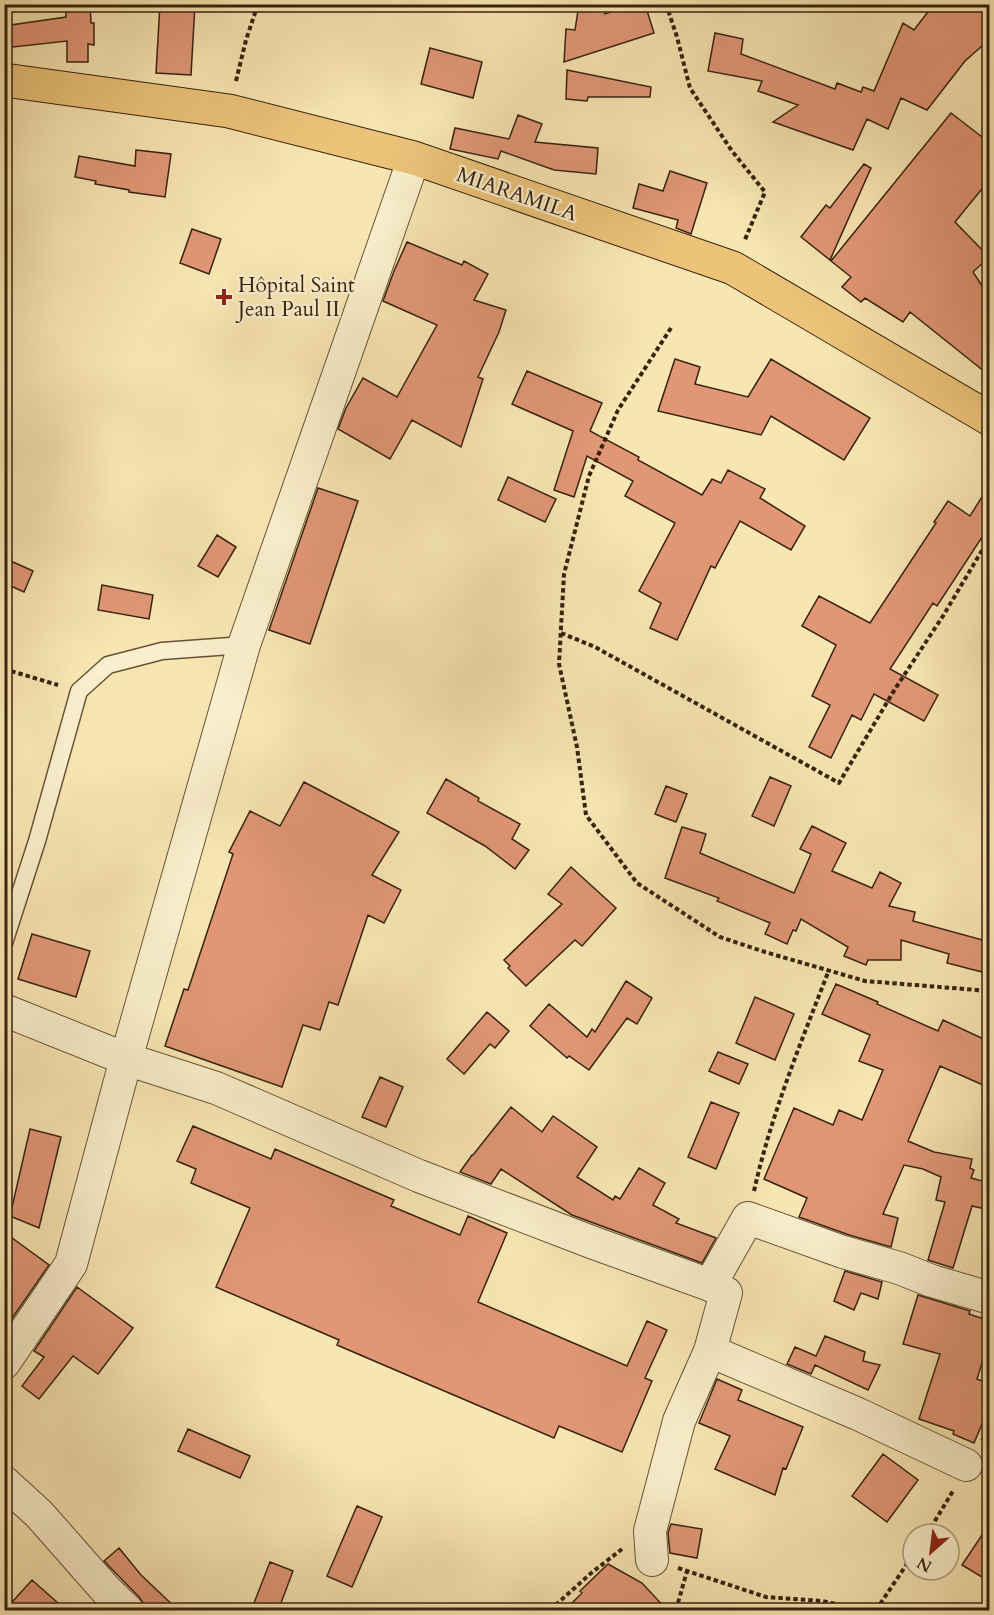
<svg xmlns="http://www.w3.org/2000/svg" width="994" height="1615" viewBox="0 0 994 1615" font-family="Cardo,serif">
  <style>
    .building { fill: #e19776; stroke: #372210; stroke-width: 1.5 }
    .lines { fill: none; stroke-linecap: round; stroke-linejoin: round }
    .lane-casing { stroke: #675338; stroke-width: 19 }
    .street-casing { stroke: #675338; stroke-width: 34 }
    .primary-casing { stroke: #372210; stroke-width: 35 }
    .path { stroke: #372210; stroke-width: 4; stroke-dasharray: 4.5 3; stroke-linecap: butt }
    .lane { stroke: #faefcd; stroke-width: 16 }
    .street { stroke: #faefcd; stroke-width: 32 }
    .primary { stroke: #ecc379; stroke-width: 33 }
    .poi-dot { fill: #8f2418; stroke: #faefcd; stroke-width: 2 }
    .labels { text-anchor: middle; stroke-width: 4.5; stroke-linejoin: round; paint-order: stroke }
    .street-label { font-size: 21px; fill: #372210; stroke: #faefcd }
    .poi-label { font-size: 21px; fill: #372210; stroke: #faefcd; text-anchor: start }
  </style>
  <rect width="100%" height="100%" fill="#f8e6b2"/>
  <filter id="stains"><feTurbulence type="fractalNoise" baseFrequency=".00333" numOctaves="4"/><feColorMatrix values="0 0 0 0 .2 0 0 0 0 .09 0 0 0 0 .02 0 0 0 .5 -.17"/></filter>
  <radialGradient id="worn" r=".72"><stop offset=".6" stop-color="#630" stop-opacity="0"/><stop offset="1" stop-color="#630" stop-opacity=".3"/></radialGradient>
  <path class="building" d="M 66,4 L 90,4 L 91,23 L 94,23 L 94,45 L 88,44 L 88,62 L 67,62 L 67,41 L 4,48 L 4,26 L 66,17 Z
    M 160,4 L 195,4 L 191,75 L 156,73 Z
    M 579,4 L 606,4 L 605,14 L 633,4 L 645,4 L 654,33 L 564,62 L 566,29 L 575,30 Z
    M 934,4 L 969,4 L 990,15 L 990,39 L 965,61 L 927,110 L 901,98 L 888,129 L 867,119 L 853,150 L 773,122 L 798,105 L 758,91 L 762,81 L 708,71 L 715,33 L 743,39 L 741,54 L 835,89 L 837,83 L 861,92 L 863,87 L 874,91 L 903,23 L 914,30 Z
    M 430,48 L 482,62 L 473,98 L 421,84 Z
    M 567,70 L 651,87 L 650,97 L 588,97 L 587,101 L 566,99 Z
    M 951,113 L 990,143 L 990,179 L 955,222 L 989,257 L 973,272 L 990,298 L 990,376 L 910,312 L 903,322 L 865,298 L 861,302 L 842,287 L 851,277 L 831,261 Z
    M 518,115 L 542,124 L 535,142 L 598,148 L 596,174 L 554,170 L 501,151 L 498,159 L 450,149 L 455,128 L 509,139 Z
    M 136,150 L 171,154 L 165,197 L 129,192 L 129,190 L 95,184 L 96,181 L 75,177 L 79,156 L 135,166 Z
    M 864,164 L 871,168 L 830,260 L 801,237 L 826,205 L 830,208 Z
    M 670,171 L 707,183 L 691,234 L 676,228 L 678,220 L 633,208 L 639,184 L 663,191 Z
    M 192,229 L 221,239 L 209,274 L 180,263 Z
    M 407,242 L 462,265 L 464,261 L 488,274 L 474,300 L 506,310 L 499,332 L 478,377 L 483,379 L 461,447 L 412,420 L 390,459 L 338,429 L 346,408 L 363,378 L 397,397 L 437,325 L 383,301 L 394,271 Z
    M 675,359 L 700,367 L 695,384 L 748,397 L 771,359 L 870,418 L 844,460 L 771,416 L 761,435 L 658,411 Z
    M 527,371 L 602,403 L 590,431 L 639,457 L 638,460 L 702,495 L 712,479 L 721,483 L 728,470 L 765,489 L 760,498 L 805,526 L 791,550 L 740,521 L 715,568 L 711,566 L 677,640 L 650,628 L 661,603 L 639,591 L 675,523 L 625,496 L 633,481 L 587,456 L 574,497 L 554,490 L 573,431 L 512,404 Z
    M 508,477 L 556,499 L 545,522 L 498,500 Z
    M 990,484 L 990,525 L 937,606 L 933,603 L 890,669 L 938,695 L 924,721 L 874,694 L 861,720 L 852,715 L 831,758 L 809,747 L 830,705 L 812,696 L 836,645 L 802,626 L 819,596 L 870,623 L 936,523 L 934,522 L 948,501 L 970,516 Z
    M 318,488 L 358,501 L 310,644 L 269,630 Z
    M 217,535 L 236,547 L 218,577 L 198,566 Z
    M 4,558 L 33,571 L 24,592 L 4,583 Z
    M 102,585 L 153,595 L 149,619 L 98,610 Z
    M 770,777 L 791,786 L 774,826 L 752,816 Z
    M 446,779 L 479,798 L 478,801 L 520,824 L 512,839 L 529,850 L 515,869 L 485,846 L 427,813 Z
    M 304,782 L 399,832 L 372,875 L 401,890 L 384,923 L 368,915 L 338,1005 L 329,1002 L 320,1030 L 303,1025 L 282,1087 L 165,1046 L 184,989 L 188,990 L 233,854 L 229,852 L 250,811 L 280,826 Z
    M 666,786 L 687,794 L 676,822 L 655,814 Z
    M 812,826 L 846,843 L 832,871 L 872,888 L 880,872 L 901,883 L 889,906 L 915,912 L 913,921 L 990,942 L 990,960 L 986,973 L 947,963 L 949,954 L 901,940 L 901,960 L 868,960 L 866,965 L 844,956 L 848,947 L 801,919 L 796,931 L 793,930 L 787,944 L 765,934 L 770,923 L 717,901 L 719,898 L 665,878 L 682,827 L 706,834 L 700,853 L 794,893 L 811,854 L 800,849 Z
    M 571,867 L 616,908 L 582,946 L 575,940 L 526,986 L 508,968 L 510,966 L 504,960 L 562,904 L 548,894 Z
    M 32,934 L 90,951 L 76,997 L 18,979 Z
    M 626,981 L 652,998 L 637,1024 L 627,1018 L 589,1070 L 569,1056 L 567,1058 L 530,1026 L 549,1004 L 587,1037 L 592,1029 L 595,1032 Z
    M 836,984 L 878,1002 L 877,1004 L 938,1031 L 943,1020 L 990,1042 L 990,1088 L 940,1066 L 908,1141 L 934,1152 L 972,1159 L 970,1168 L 974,1170 L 971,1178 L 990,1183 L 990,1210 L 972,1206 L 953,1268 L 928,1260 L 945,1202 L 936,1200 L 941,1177 L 923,1169 L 904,1165 L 883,1214 L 898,1218 L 891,1247 L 849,1235 L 799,1217 L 807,1198 L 764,1179 L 794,1108 L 833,1125 L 839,1110 L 862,1120 L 883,1070 L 859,1061 L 870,1035 L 822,1014 Z
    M 755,997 L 794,1014 L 775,1060 L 736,1043 Z
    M 487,1012 L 509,1031 L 495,1048 L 490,1044 L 464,1074 L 447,1059 Z
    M 718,1052 L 748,1064 L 739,1084 L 709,1071 Z
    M 380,1077 L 403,1087 L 386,1127 L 362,1117 Z
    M 711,1102 L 739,1113 L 716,1169 L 688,1157 Z
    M 511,1107 L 542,1132 L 553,1116 L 597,1147 L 577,1177 L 613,1200 L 615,1196 L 620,1199 L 639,1168 L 665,1183 L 653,1205 L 679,1219 L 676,1223 L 716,1238 L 702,1263 L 572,1215 L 501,1169 L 491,1184 L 460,1172 L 472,1155 L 473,1155 Z
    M 193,1126 L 271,1159 L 275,1149 L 394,1200 L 391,1206 L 460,1235 L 468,1216 L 507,1233 L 478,1302 L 627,1366 L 647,1321 L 667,1330 L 645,1378 L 652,1381 L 622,1452 L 559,1426 L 554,1438 L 337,1345 L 339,1340 L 216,1287 L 250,1208 L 191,1183 L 196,1169 L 177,1161 Z
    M 30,1129 L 61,1137 L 39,1228 L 10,1216 Z
    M 4,1232 L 49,1265 L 4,1330 Z
    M 845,1271 L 882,1282 L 878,1299 L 861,1293 L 854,1310 L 834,1301 Z
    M 77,1287 L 133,1328 L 98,1374 L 73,1356 L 39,1399 L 22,1386 L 44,1357 L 34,1351 Z
    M 918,1295 L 970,1311 L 969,1314 L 990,1321 L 990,1337 L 977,1379 L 990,1384 L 990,1405 L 974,1443 L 953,1434 L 954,1431 L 919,1419 L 940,1354 L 903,1344 Z
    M 825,1336 L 865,1352 L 863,1361 L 880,1365 L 868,1390 L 815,1365 L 811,1374 L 787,1364 L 795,1347 L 816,1356 Z
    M 717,1379 L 742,1390 L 738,1400 L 803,1427 L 786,1469 L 783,1468 L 775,1495 L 715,1469 L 730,1436 L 699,1423 Z
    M 188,1429 L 250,1456 L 240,1478 L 178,1451 Z
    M 883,1454 L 918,1480 L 887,1522 L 852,1496 Z
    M 357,1506 L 382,1517 L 352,1587 L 327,1576 Z
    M 990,1523 L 990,1582 L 962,1565 Z
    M 671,1524 L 702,1529 L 697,1558 L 670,1553 L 668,1533 Z
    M 119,1548 L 141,1575 L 179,1611 L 144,1611 L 144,1604 L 139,1597 L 104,1561 Z
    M 270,1562 L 293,1571 L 278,1611 L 273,1611 L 254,1603 Z
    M 608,1564 L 642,1583 L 668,1611 L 564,1611 L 582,1593 L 580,1591 Z
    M 32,1580 L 67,1611 L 4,1611 Z"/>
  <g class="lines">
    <g class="lane-casing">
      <path id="lane" d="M 4,943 L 37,841 L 79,691 L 108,665 L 162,651 L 244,645"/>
    </g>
    <g class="street-casing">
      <path id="street" d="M 4,1010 L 126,1059 L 216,1088 L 419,1176 L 594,1243 L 710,1285 L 726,1293 L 710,1351 L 679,1421 L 650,1531 L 652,1560
        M 710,1285 L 748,1218 L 843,1252 L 899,1268 L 932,1281 L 990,1298
        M 710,1351 L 858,1414 L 966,1465
        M 4,1363 L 71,1264 L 126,1059 L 244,645 L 414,158
        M 4,1482 L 39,1514 L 106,1590 L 127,1610"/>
    </g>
    <g class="primary-casing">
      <path id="primary" d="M 4,80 L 229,111 L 414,158 L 733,268 L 990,419"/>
    </g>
    <path class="path" d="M 666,4 L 677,37 L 690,88 L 732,151 L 765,192 L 744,242
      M 236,81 L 246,40 L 258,4
      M 671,328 L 618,410 L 589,476 L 564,574 L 559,664 L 577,747 L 586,815 L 637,883 L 720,937 L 765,952 L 865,981 L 977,990 L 990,993
      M 561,633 L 595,647 L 839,783 L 895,689 L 943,616 L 990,537
      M 4,669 L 58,685
      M 754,1191 C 771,1115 801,1042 829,970
      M 982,1441 L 990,1430
      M 927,1534 L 953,1491
      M 678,1568 L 766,1597 L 822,1601 L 864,1610
      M 550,1610 L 590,1574 L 622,1549
      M 676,1610 L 687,1571
      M 876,1610 L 913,1555"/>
    <use href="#lane" class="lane"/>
    <use href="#street" class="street"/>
    <use href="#primary" class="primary"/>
  </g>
  <path class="poi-dot" d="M221 288h6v6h6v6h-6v6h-6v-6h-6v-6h6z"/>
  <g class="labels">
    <g class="street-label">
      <text transform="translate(517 194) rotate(19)" y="7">MIARAMILA</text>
    </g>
    <g class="poi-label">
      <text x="238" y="292">Hôpital Saint<tspan x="238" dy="24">Jean Paul II</tspan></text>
    </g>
  </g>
  <rect width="994" height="1615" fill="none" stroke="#f8e6b2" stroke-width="24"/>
  <rect x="6" y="6" width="982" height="1603" fill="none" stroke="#372210" stroke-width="3"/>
  <rect x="12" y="12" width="970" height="1591" fill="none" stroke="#372210" stroke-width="1.5"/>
  <g transform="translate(931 1552) rotate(208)"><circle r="28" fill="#faefcd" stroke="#ac9d81" stroke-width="1.5"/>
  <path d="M0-4.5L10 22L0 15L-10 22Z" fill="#8f2418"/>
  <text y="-9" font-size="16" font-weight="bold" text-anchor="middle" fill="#372210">N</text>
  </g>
  <rect width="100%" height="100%" filter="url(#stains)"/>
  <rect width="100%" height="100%" fill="url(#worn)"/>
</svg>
